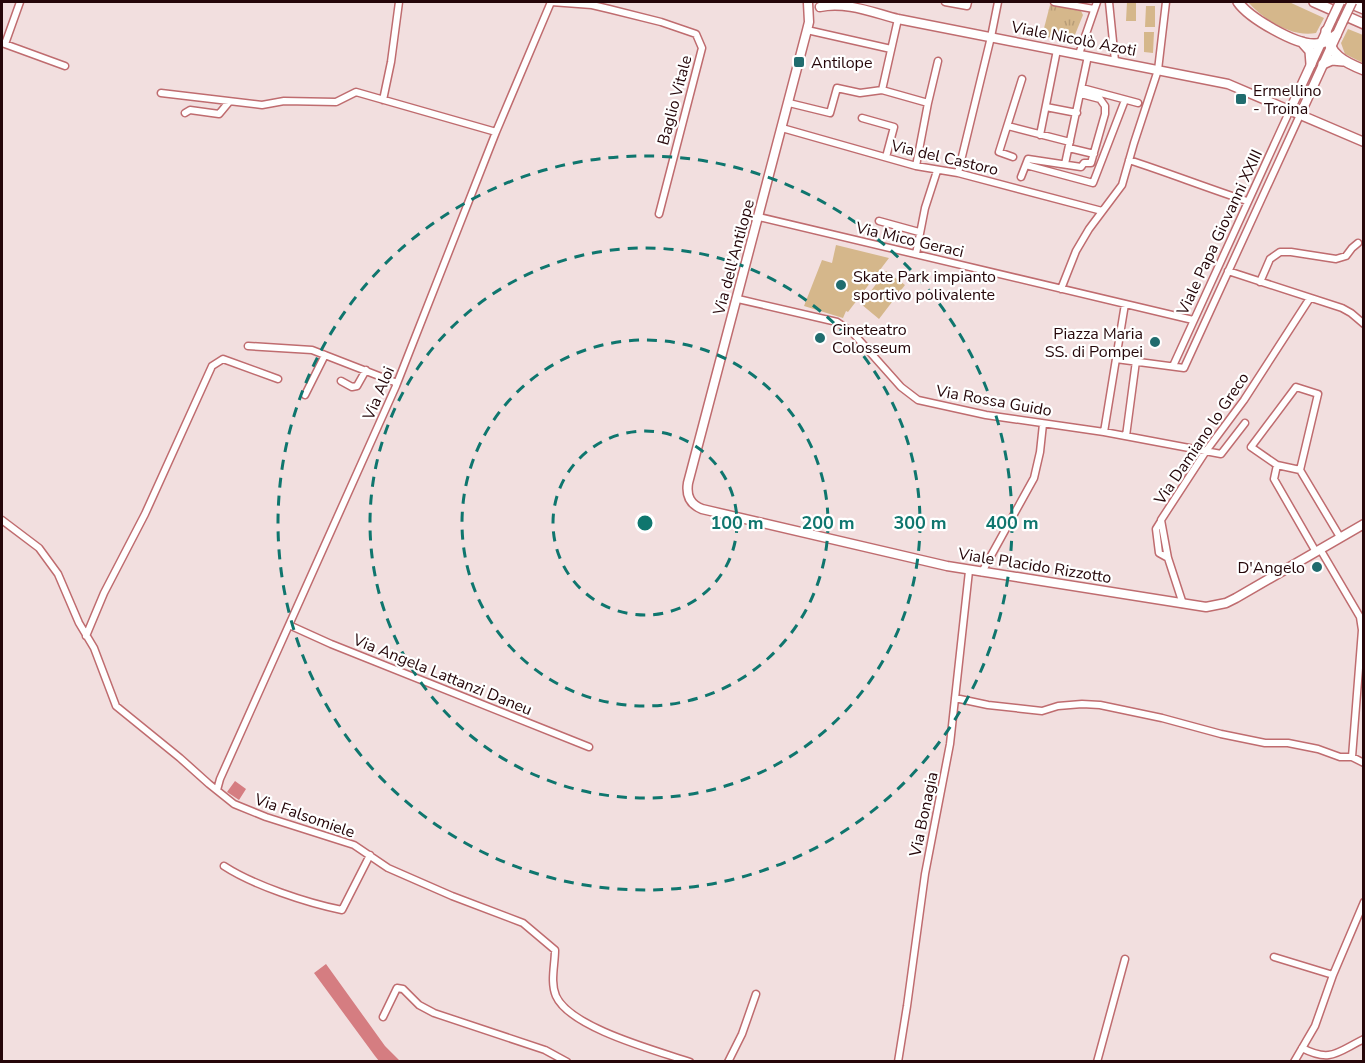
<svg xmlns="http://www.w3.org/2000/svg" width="1365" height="1063" viewBox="0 0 1365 1063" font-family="'Nunito Sans',sans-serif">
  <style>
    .grass { fill: #d5b78b }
    .park { fill: url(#park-tufts) }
    .water { fill: #d57d81 }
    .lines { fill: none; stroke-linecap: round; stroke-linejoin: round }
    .street-casing { stroke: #bf6c6f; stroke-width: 9 }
    .secondary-casing { stroke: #bf6c6f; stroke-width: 11 }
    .primary-casing { stroke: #bf6c6f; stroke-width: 12 }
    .street { stroke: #fff; stroke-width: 6 }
    .secondary { stroke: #fff; stroke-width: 8 }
    .primary { stroke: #fff; stroke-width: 9 }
    .secondary-bridge-casing { stroke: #bf6c6f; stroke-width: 11; stroke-linecap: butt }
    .secondary-bridge { stroke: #fff; stroke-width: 8 }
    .ring { fill: none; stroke: #0f766e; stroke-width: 3; stroke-dasharray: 10 8 }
    .poi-dot { fill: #206c6e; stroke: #fff; stroke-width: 2 }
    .labels { text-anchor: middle; stroke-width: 4.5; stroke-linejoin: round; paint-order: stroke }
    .street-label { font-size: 16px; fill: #250609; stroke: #fff }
    .poi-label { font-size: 16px; fill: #250609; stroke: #fff; text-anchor: start }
    .centre { fill: #0f766e; stroke: #fff; stroke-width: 3 }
    .ring-label { font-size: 18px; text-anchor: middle; font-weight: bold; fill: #0f766e; stroke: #fff; stroke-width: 4.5; stroke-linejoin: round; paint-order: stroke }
  </style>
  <defs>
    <pattern id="park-tufts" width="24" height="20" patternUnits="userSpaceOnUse" patternTransform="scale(1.5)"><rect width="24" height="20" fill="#d5b78b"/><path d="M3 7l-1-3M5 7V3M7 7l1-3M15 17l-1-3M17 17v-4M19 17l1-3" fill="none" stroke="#b79c77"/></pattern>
  </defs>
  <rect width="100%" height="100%" fill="#f2dfdf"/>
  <path class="grass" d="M 1127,2 L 1136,2 L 1136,21 L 1126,21 Z
    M 1248,2 L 1289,2 L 1324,18 L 1316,33 C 1292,38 1263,19 1248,2 Z
    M 1146,6 L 1155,6 L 1155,27 L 1145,27 Z
    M 1348,29 L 1363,35 L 1363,63 L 1345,54 L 1341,43 Z
    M 1144,32 L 1154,32 L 1153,53 L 1144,52 Z
    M 836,245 L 889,258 L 848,312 L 846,311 L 843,318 L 804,306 L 822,260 L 832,263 Z
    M 886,271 L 905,285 L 879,319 L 861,304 Z"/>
  <path class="park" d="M 1050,5 L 1081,11 L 1083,15 L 1072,42 L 1042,36 Z"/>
  <path class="water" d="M 235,781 L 246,789 L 239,800 L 227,792 Z
    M 326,964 L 385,1046 L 400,1061 L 379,1061 L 375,1056 L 314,973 Z"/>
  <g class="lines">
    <g class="street-casing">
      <path id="street" d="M 551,2 L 592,5 L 609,9 L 661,22 L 696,34 L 702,48 L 659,214
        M 945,2 L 967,6 L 968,2
        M 1054,2 L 1094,9
        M 1109,2 L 1115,61
        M 807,30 L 891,49
        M 2,43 L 65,66
        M 5,44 L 20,2
        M 1079,54 L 1097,2
        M 1082,88 L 1138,103
        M 882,90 L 898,19
        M 161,93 L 262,105 L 284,101 L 336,102 L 356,92 L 496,132
        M 383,100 L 391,62 L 399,2
        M 789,103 L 830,113 L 837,88 L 860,93 L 882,90 L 928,103 L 916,166
        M 928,103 L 938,61
        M 1046,107 L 1077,113
        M 185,113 L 190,110 L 219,114 L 229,102
        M 862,118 L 894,127 L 886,157
        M 1008,126 L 1070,142
        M 782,128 L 916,166 L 958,173 L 1102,211
        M 1040,135 L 1057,50
        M 1069,148 L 1094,154
        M 1013,157 L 999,152 L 1022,79
        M 1129,160 C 1169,173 1207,188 1247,201
        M 1065,164 L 1088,56
        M 1026,165 L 1093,183 L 1125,100
        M 958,173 L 991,37 L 998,2
        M 1021,177 L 1028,159 L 1081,167 L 1084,163 L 1091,163 L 1105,114 L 1105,106 L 1100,99 L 1081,94
        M 759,217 L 1193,320
        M 879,221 L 919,232
        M 916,254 L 925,208 L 937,171
        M 1228,271 L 1342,308 L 1351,313 L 1364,324
        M 1260,282 L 1270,259 L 1280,252 L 1291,252 L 1336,259 L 1346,256 L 1352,248 L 1358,243
        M 1061,289 L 1076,251 L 1089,229 L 1122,185 L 1134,143 L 1158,70 L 1166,2
        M 738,299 L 837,322 L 852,332 L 901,387 L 918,400 L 986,415 L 1104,432 L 1221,454 L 1245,423
        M 248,346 L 312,350 L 397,383
        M 1116,359 L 1184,368 L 1300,115
        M 1173,366 L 1290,110
        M 341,381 L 352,387 L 357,386 L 366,370
        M 305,395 L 325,355
        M 1104,432 L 1125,304
        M 1126,436 L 1136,361
        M 1277,465 L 1274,479 L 1316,552
        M 1300,470 L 1318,394 L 1296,387 L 1251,447 L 1277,465 L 1300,470 L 1340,537
        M 2,520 L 39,548 L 58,574 L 79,623 L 94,648 L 116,706 L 180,758 L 209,784 L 234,804 L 266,817 L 354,845 L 388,868 L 452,896 L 523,923 L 555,950 C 555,965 550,982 556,996 C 570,1028 658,1051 690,1062
        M 1161,521 L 1156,529 L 1159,553 L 1168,558
        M 1320,549 L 1360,617 L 1362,630 L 1352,757
        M 982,572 L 1034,478 L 1040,452 L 1043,424
        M 1183,604 L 1168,558 L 1161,520 L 1206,451 L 1244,400 L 1310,298
        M 289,625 L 331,644 L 589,747
        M 86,636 L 104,593 L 145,514 L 212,366 L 223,359 L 278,379
        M 955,698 L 988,705 L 1042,711 L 1058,706 L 1082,704 L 1100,705 L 1162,718 L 1221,734 L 1265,743 L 1288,743 L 1318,749 L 1340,757 L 1352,757 L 1364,763
        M 217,790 L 220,779 L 396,386 L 496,132 L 551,2
        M 224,866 C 253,885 307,903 342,910 L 370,855
        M 1274,957 L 1333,975
        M 383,1017 L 397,988 L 403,989 L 419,1005 L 434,1013 L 545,1050 L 567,1062
        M 1302,1048 C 1331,1063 1337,1052 1364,1039
        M 728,1062 L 742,1034 L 756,994
        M 898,1062 L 907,1006 L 925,874 L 950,744 L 969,571
        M 1097,1062 L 1125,959
        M 1294,1062 L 1315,1026 L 1333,975 L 1364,902"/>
    </g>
    <g class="secondary-casing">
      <path id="secondary" d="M 808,3 L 809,22 L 807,30 L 688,483 C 686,496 690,504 702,509 L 947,566 L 1206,607 L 1226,603 L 1236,598 L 1364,524
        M 820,7 C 845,1 874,13 898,19 L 1228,84 L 1364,142
        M 1290,110 L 1332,19
        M 1300,115 L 1342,23"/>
    </g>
    <g class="primary-casing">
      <path id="primary" d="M 1238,2 C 1249,18 1296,45 1315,44 C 1323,44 1330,40 1336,35
        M 1314,2 L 1364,24
        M 1347,2 L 1364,9
        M 1326,31 C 1329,55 1344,62 1364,70
        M 1302,42 L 1310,51 L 1311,64
        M 1323,64 L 1332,60 L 1343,61"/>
    </g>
    <use href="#street" class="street"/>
    <use href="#secondary" class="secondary"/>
    <use href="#primary" class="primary"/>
    <g class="secondary-bridge-casing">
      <path id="secondary-bridge" d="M 1332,19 L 1340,2
        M 1342,23 L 1352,2"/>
    </g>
    <use href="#secondary-bridge" class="secondary-bridge"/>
  </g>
  <g class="ring">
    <circle cx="645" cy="523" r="92"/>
    <circle cx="645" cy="523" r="183"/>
    <circle cx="645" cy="523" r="275"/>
    <circle cx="645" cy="523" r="367"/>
  </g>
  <g class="poi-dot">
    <rect x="793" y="56" width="12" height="12" rx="3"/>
    <rect x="1235" y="93" width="12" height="12" rx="3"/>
    <circle cx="841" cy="285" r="6"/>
    <circle cx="820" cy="338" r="6"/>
    <circle cx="1155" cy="342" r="6"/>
    <circle cx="1317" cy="567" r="6"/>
  </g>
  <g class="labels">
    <g class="street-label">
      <text transform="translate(1074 38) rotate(11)" y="6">Viale Nicolò Azoti</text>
      <text transform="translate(674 100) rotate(-75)" y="6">Baglio Vitale</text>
      <text transform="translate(945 157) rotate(13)" y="6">Via del Castoro</text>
      <text transform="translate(1219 232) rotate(-65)" y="6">Viale Papa Giovanni XXIII</text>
      <text transform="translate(910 239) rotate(13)" y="6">Via Mico Geraci</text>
      <text transform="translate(733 257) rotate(-75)" y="6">Via dell'Antilope</text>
      <text transform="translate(378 393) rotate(-67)" y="6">Via Aloi</text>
      <text transform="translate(994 400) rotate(10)" y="6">Via Rossa Guido</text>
      <text transform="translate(1201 438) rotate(-56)" y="6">Via Damiano lo Greco</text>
      <text transform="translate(1035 565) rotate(9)" y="6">Viale Placido Rizzotto</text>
      <text transform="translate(443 674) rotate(22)" y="6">Via Angela Lattanzi Daneu</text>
      <text transform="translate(923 814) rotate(-78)" y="6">Via Bonagia</text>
      <text transform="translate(305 815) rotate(19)" y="6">Via Falsomiele</text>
    </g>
    <g class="poi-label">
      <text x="811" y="68">Antilope</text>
      <text x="1253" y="96">Ermellino<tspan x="1253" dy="18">- Troina</tspan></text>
      <text x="853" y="282">Skate Park impianto<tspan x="853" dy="18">sportivo polivalente</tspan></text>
      <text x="832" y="335">Cineteatro<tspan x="832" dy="18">Colosseum</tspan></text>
      <text x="1143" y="339" text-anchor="end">Piazza Maria<tspan x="1143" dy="18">SS. di Pompei</tspan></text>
      <text x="1305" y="573" text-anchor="end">D'Angelo</text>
    </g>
  </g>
  <circle cx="645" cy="523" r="9" class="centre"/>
  <g class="ring-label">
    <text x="737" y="529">100 m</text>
    <text x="828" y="529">200 m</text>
    <text x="920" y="529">300 m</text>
    <text x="1012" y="529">400 m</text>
  </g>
  <rect width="1365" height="1063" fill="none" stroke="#250609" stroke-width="6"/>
</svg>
